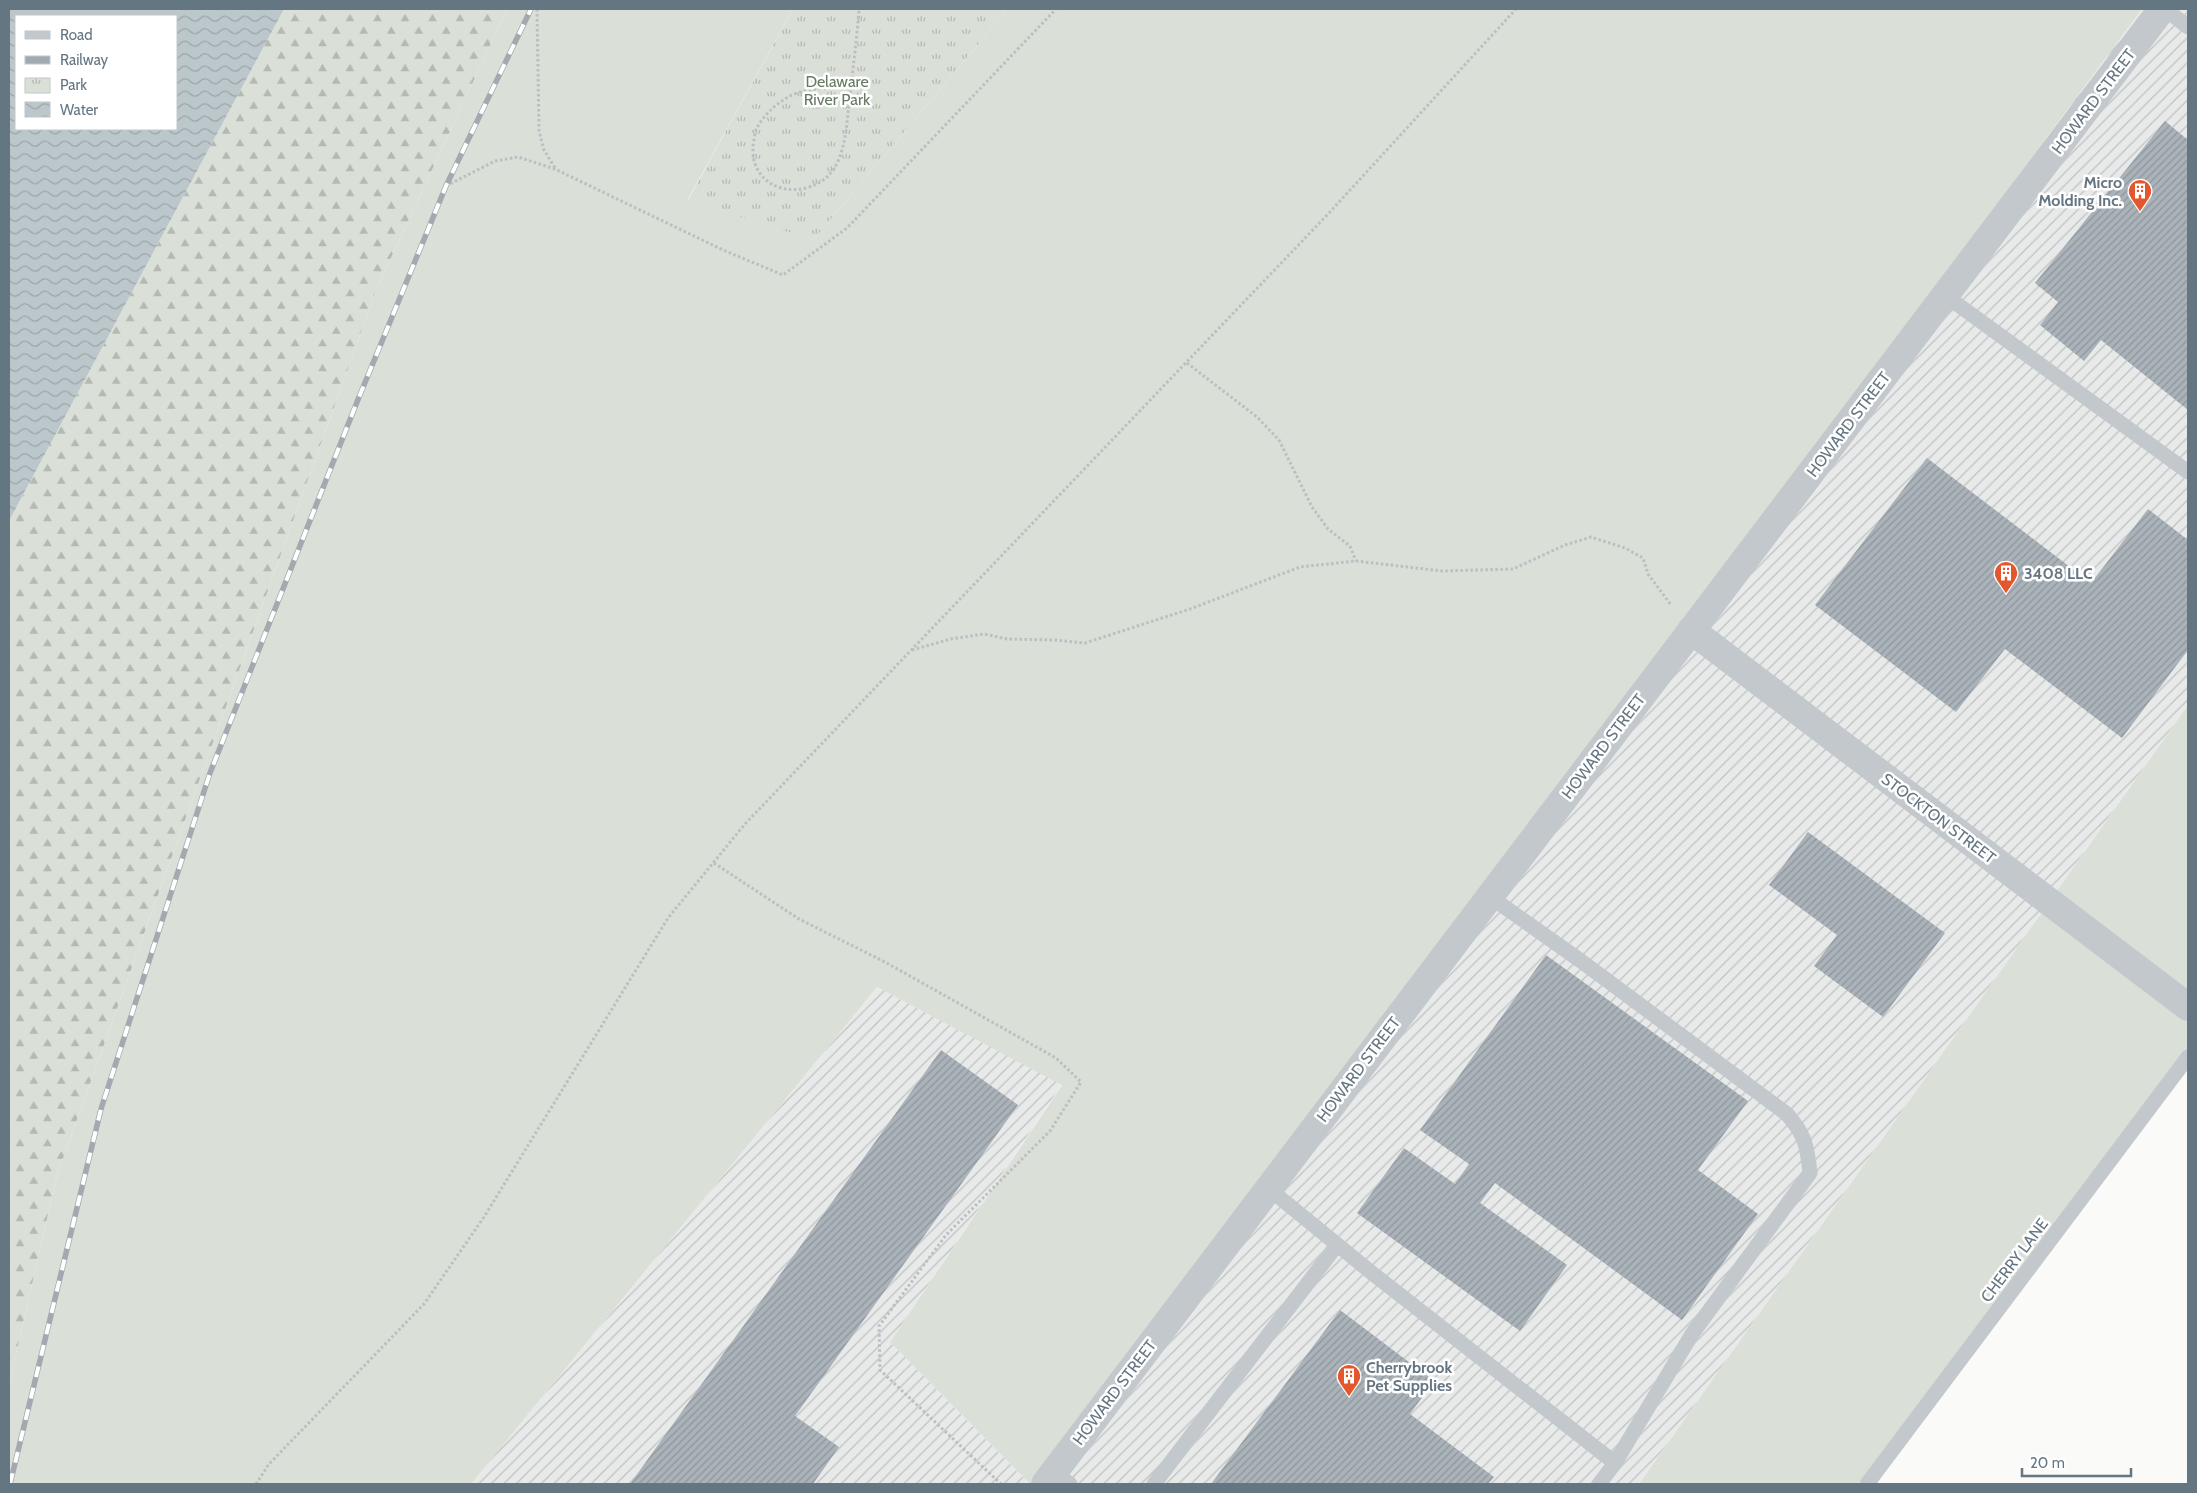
<svg xmlns="http://www.w3.org/2000/svg" width="2197" height="1493" viewBox="0 0 2197 1493" font-family="Cabin,sans-serif">
  <style>
    .industrial { fill: url(#industrial-furrows) }
    .grass { fill: #dadfd7 }
    .forest { fill: url(#forest-firs) }
    .park { fill: url(#park-tufts) }
    .water { fill: url(#water-waves); fill-rule: evenodd }
    .building { fill: url(#building-hatch) }
    .lines { fill: none; stroke-linecap: round; stroke-linejoin: round }
    .path { stroke: #bbbfc2; stroke-width: 3; stroke-dasharray: 2.5 2.5; stroke-linecap: butt }
    .service { stroke: #c3c8cc; stroke-width: 15 }
    .minor { stroke: #c3c8cc; stroke-width: 28 }
    .rail-casing { stroke: #a2aab0; stroke-width: 5.5 }
    .rail { stroke: #fff; stroke-width: 4; stroke-dasharray: 11; stroke-linecap: butt }
    .labels { text-anchor: middle; stroke-width: 5; stroke-linejoin: round; paint-order: stroke }
    .park-label { font-size: 16px; fill: #687a64; stroke: #fff }
    .street-label { font-size: 16px; fill: #657683; stroke: #fff }
    .poi-label { font-size: 16px; font-weight: bold; fill: #657683; stroke: #fff; text-anchor: start }
  </style>
  <defs>
    <pattern id="industrial-furrows" width="10" height="10" patternUnits="userSpaceOnUse" patternTransform="scale(1.25)"><rect width="10" height="10" fill="#e8e9e9"/><path d="M-1 1l2-2M0 10L10 0M9 11l2-2" fill="none" stroke="#c0c1c2"/></pattern>
    <pattern id="forest-firs" width="22" height="20" patternUnits="userSpaceOnUse" patternTransform="scale(1.25)"><rect width="22" height="20" fill="#dadfd7"/><path d="M5 1l3.5 6h-7zM16 11l3.5 6h-7z" fill="#b4b9b4"/></pattern>
    <pattern id="park-tufts" width="24" height="20" patternUnits="userSpaceOnUse" patternTransform="scale(1.25)"><rect width="24" height="20" fill="#dadfd7"/><path d="M3 7l-1-3M5 7V3M7 7l1-3M15 17l-1-3M17 17v-4M19 17l1-3" fill="none" stroke="#b4b9b4"/></pattern>
    <pattern id="water-waves" width="16" height="10" patternUnits="userSpaceOnUse" patternTransform="scale(1.25)"><rect width="16" height="10" fill="#bbc7cb"/><path d="M0 5q4-4 8 0t8 0" fill="none" stroke="#9ca6aa"/></pattern>
    <pattern id="building-hatch" width="6" height="6" patternUnits="userSpaceOnUse" patternTransform="scale(1.25)"><rect width="6" height="6" fill="#aab3b9"/><path d="M-1 1l2-2M0 6l6-6M5 7l2-2" fill="none" stroke="#8e969c"/></pattern>
  </defs>
  <rect width="100%" height="100%" fill="#fafaf8"/>
  <path class="industrial" d="M 2142,9 L 2188,9 L 2188,705 L 1639,1484 L 1048,1484 Z
    M 877,987 L 1062,1084 L 890,1342 L 1030,1484 L 471,1484 Z"/>
  <path class="grass" d="M 507,9 L 793,9 L 688,199 L 813,240 L 1008,9 L 2142,9 L 1048,1484 L 1030,1484 L 890,1342 L 1062,1085 L 877,987 L 471,1484 L 9,1484 L 9,1385 L 57,1175 L 377,288 Z
    M 2188,705 L 2188,1048 L 1858,1484 L 1639,1484 Z"/>
  <path class="forest" d="M 284,9 L 507,9 L 377,288 L 57,1175 L 9,1385 L 9,521 Z"/>
  <path class="park" d="M 793,9 L 1008,9 L 813,240 L 688,200 Z"/>
  <path class="water" d="M 9,9 L 284,9 L 9,521 ZM 16,16 L 176,16 L 176,129 L 16,129 Z"/>
  <path class="building" d="M 2165,121 L 2188,140 L 2188,410 L 2101,340 L 2084,361 L 2040,325 L 2058,302 L 2035,283 Z
    M 1927,458 L 2091,583 L 2148,509 L 2188,540 L 2188,650 L 2122,738 L 2005,649 L 1956,712 L 1815,605 Z
    M 1808,832 L 1945,933 L 1883,1017 L 1814,966 L 1837,935 L 1769,885 Z
    M 1546,955 L 1748,1101 L 1698,1170 L 1758,1214 L 1682,1320 L 1495,1183 L 1480,1203 L 1567,1265 L 1520,1331 L 1357,1213 L 1404,1148 L 1455,1184 L 1469,1164 L 1420,1130 Z
    M 941,1050 L 1018,1105 L 795,1416 L 839,1447 L 813,1484 L 630,1484 Z
    M 1340,1310 L 1434,1381 L 1410,1414 L 1494,1477 L 1488,1484 L 1211,1484 Z"/>
  <g class="lines">
    <path class="path" d="M 537,9 L 539,131 L 544,150 L 555,168
      M 851,87 C 830,88 806,87 788,97 C 776,104 765,114 758,126 C 755,130 755,135 754,140 C 747,173 774,196 806,188 C 823,183 832,175 839,159 C 847,139 847,117 850,96 C 853,67 857,38 859,9
      M 446,186 L 495,161 L 518,157 L 555,169 L 723,250 L 783,275 L 847,228 L 1056,9
      M 1187,363 L 1257,417 L 1279,440 L 1312,507 L 1328,529 L 1350,546 L 1356,561
      M 912,650 L 951,639 L 984,634 L 1007,639 L 1054,640 L 1085,643 L 1190,609 L 1300,567 L 1356,561 L 1442,571 L 1513,569 L 1565,545 L 1591,537 L 1625,548 L 1643,558 L 1648,574 L 1671,605
      M 714,863 L 799,919 L 885,962 L 1056,1058 L 1081,1082 L 1050,1131 L 946,1235 L 879,1326 L 880,1370 L 1001,1484
      M 256,1484 L 269,1464 L 424,1304 L 484,1217 L 668,918 L 745,824 L 1329,213 L 1516,9"/>
    <path class="service" d="M 2165,9 L 2188,27
      M 1946,296 L 2188,472
      M 1268,1188 L 1372,1273 L 1615,1463 L 1692,1334 L 1810,1173 C 1807,1145 1805,1135 1787,1114 L 1581,961 L 1489,896
      M 1054,1472 L 1070,1484
      M 1154,1484 L 1337,1245
      M 1599,1484 L 1615,1463
      M 1867,1484 L 2188,1057"/>
    <path class="minor" d="M 1691,630 L 2188,1007
      M 1045,1484 L 2162,9"/>
    <g class="rail-casing">
      <path id="rail" d="M 10,1484 L 101,1109 L 210,773 L 357,402 L 446,186 L 531,9"/>
    </g>
    <use href="#rail" class="rail"/>
  </g>
  <defs>
    <g id="building-pin" transform="scale(1.25)"><path d="M0 17L-7.5 6A9.5 9.5 0 1 1 7.5 6Z" fill="#e4572e" stroke="#fff"/><path d="M-4-6H4V6H1V3H-1V6H-4ZM-2.5-4.3h1.7v1.8h-1.7ZM.8-4.3h1.7v1.8H.8ZM-2.5-1h1.7V.8h-1.7ZM.8-1h1.7V.8H.8Z" fill="#fff"/></g>
  </defs>
  <g fill-rule="evenodd">
    <use href="#building-pin" x="2140" y="191"/>
    <use href="#building-pin" x="2006" y="573"/>
    <use href="#building-pin" x="1349" y="1376"/>
  </g>
  <g class="labels">
    <g class="park-label">
      <text x="837" y="87">Delaware<tspan x="837" dy="18">River Park</tspan></text>
    </g>
    <g class="street-label">
      <text transform="translate(2093 101) rotate(-53)" y="6">HOWARD STREET</text>
      <text transform="translate(1848 424) rotate(-53)" y="6">HOWARD STREET</text>
      <text transform="translate(1603 746) rotate(-53)" y="6">HOWARD STREET</text>
      <text transform="translate(1939 818) rotate(37)" y="6">STOCKTON STREET</text>
      <text transform="translate(1358 1069) rotate(-53)" y="6">HOWARD STREET</text>
      <text transform="translate(2014 1260) rotate(-53)" y="6">CHERRY LANE</text>
      <text transform="translate(1114 1392) rotate(-53)" y="6">HOWARD STREET</text>
    </g>
    <g class="poi-label">
      <text x="2122" y="188" text-anchor="end">Micro<tspan x="2122" dy="18">Molding Inc.</tspan></text>
      <text x="2024" y="579">3408 LLC</text>
      <text x="1366" y="1373">Cherrybrook<tspan x="1366" dy="18">Pet Supplies</tspan></text>
    </g>
  </g>
  <rect width="2197" height="1493" fill="none" stroke="#657683" stroke-width="20"/>
  <rect x="15" y="15" width="162" height="115" fill="#ffffff" stroke="#c1c8cd"/>
  <rect x="25" y="31" width="25" height="8" fill="#c3c8cc" stroke="#c1c8cd"/>
  <text x="60" y="40" font-size="15" fill="#657683">Road</text>
  <rect x="25" y="56" width="25" height="8" fill="#a2aab0" stroke="#c1c8cd"/>
  <text x="60" y="65" font-size="15" fill="#657683">Railway</text>
  <rect x="25" y="78" width="25" height="15" fill="url(#park-tufts)" stroke="#c1c8cd"/>
  <text x="60" y="90" font-size="15" fill="#657683">Park</text>
  <rect x="25" y="102" width="25" height="15" fill="url(#water-waves)" stroke="#c1c8cd"/>
  <text x="60" y="115" font-size="15" fill="#657683">Water</text>
  <path d="M2022 1468v8h109v-8" fill="none" stroke="#657683" stroke-width="2.5"/>
  <text x="2030" y="1468" font-size="15" fill="#657683" stroke="#ffffff" stroke-width="4" paint-order="stroke">20 m</text>
</svg>
